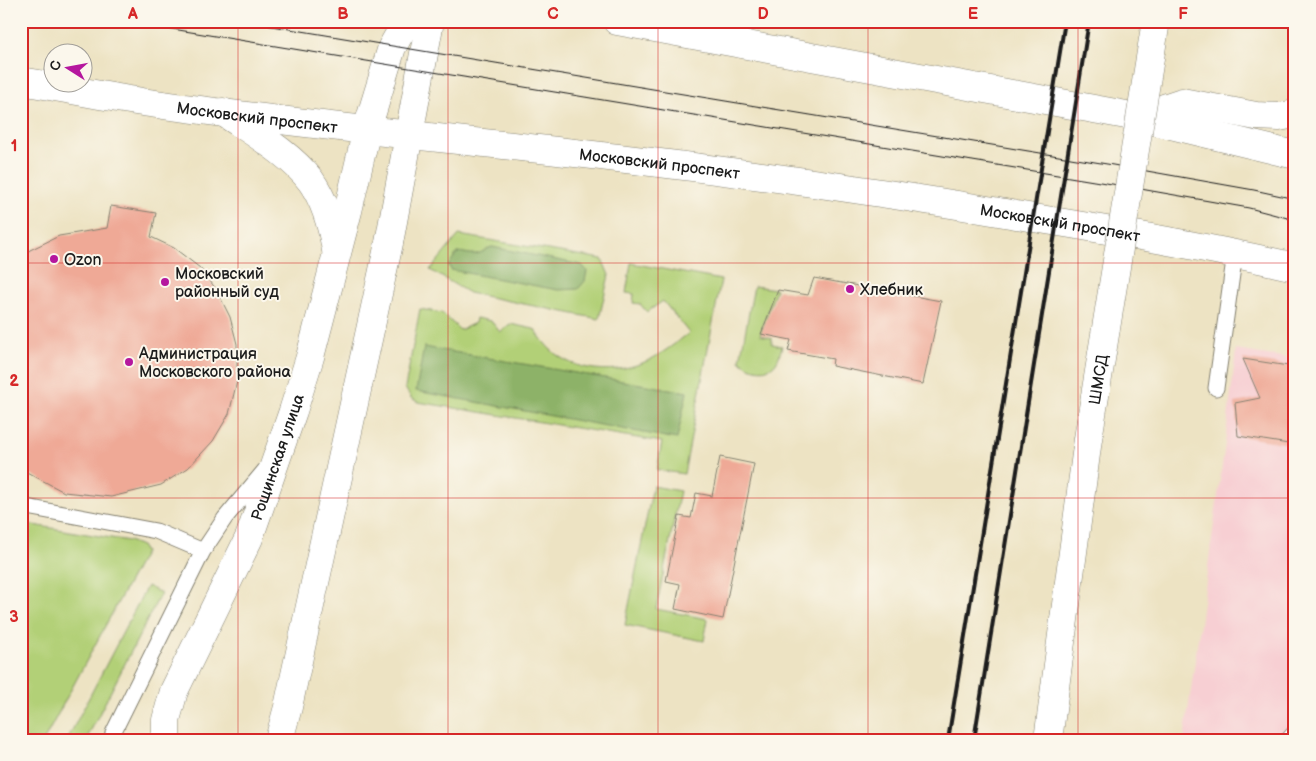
<svg xmlns="http://www.w3.org/2000/svg" width="1316" height="761" viewBox="0 0 1316 761" font-family="'Balsamiq Sans',sans-serif">
  <style>
    .built { fill: #f7cfd3 }
    .green { fill: #b2d077; stroke: #67764a }
    .forest { fill: #8db268; stroke: #546742 }
    .building { fill: #efa996 }
    .lines { fill: none; stroke-linecap: round; stroke-linejoin: round }
    .service-casing { stroke: #848070; stroke-width: 17 }
    .minor-casing { stroke: #848070; stroke-width: 29 }
    .tertiary-casing { stroke: #848070; stroke-width: 29 }
    .primary-casing { stroke: #848070; stroke-width: 29 }
    .service { stroke: #fff; stroke-width: 15 }
    .minor { stroke: #fff; stroke-width: 28 }
    .tertiary { stroke: #fff; stroke-width: 28 }
    .primary { stroke: #fff; stroke-width: 28 }
    .tram { stroke: #1c1c1c; stroke-width: 1 }
    .rail { stroke: #1c1c1c; stroke-width: 4 }
    .primary-bridge-casing { stroke: #848070; stroke-width: 29; stroke-linecap: butt }
    .primary-bridge { stroke: #fff; stroke-width: 28 }
    .grid { fill: none; stroke: #d62828; stroke-width: 1; stroke-opacity: 0.55 }
    .poi-dot { fill: #b5179e; stroke: #fbf7ec; stroke-width: 2 }
    .labels { text-anchor: middle; stroke-width: 4; stroke-linejoin: round; paint-order: stroke }
    .street-label { font-size: 16px; fill: #1c1c1c; stroke: #fbf7ec }
    .poi-label { font-size: 16px; fill: #1c1c1c; stroke: #fbf7ec; text-anchor: start }
    .neatline { fill: none; stroke: #d62828; stroke-width: 2 }
    .grid-label { font-size: 16px; text-anchor: middle; font-weight: bold; fill: #d62828 }
  </style>
  <rect width="100%" height="100%" fill="#fbf7ec"/>
  <filter id="ink" filterUnits="userSpaceOnUse"><feTurbulence type="fractalNoise" baseFrequency=".02" numOctaves="2"/><feDisplacementMap in="SourceGraphic" scale="10" xChannelSelector="R" yChannelSelector="G"/><feConvolveMatrix kernelMatrix="1 2 1 2 8 2 1 2 1" color-interpolation-filters="sRGB"/></filter>
  <filter id="wash" filterUnits="userSpaceOnUse"><feTurbulence type="fractalNoise" baseFrequency=".0096" numOctaves="4" result="noise"/><feDisplacementMap in="SourceGraphic" scale="20" xChannelSelector="R" yChannelSelector="G"/><feGaussianBlur stdDeviation="1.12" result="paint"/><feColorMatrix in="noise" values="0 0 0 0 0 0 0 0 0 0 0 0 0 0 0 0 0 1.4 0 .05"/><feComposite in="paint" operator="in"/></filter>
  <g filter="url(#wash)">
    <rect width="100%" height="100%" fill="#ede3c3"/>
    <path class="built" d="M 1236,350 L 1295,359 L 1295,740 L 1184,740 L 1225,444 Z"/>
    <path class="green" d="M 459,235 L 602,259 L 609,275 L 599,319 L 469,293 L 430,270 Z
      M 631,263 L 721,280 L 684,474 L 657,470 L 662,442 L 418,402 L 411,398 L 405,388 L 420,309 L 442,313 L 460,330 L 475,323 L 476,318 L 491,321 L 500,332 L 510,324 L 534,329 C 539,335 543,342 549,348 C 573,373 617,375 647,361 C 662,354 676,343 689,333 L 663,301 L 647,312 L 640,304 L 633,303 L 634,294 L 626,293 Z
      M 754,286 L 776,289 L 760,335 L 772,338 L 772,344 L 782,346 C 780,353 779,360 774,365 C 765,374 747,369 740,360 Z
      M 653,486 L 680,491 L 656,609 L 708,619 L 704,641 L 625,625 Z
      M 21,523 L 129,541 L 141,546 L 145,552 L 44,740 L 21,740 Z
      M 147,586 L 161,593 L 86,740 L 67,740 Z"/>
    <path class="forest" d="M 492,247 L 582,265 L 587,271 L 585,281 L 578,289 L 558,290 L 451,270 L 449,265 C 461,245 458,255 476,254 C 483,253 486,248 492,247 Z
      M 424,347 L 687,392 L 677,439 L 416,391 Z"/>
    <g id="blocks">
      <path class="building" d="M 111,206 L 156,213 L 151,237 L 174,248 L 200,268 L 216,289 L 230,317 L 237,344 L 237,381 L 229,414 L 213,441 L 188,468 L 161,485 L 111,497 L 64,492 L 21,469 L 21,258 L 30,250 L 59,236 L 107,228 Z
        M 814,278 L 941,301 L 923,384 L 832,366 L 833,359 L 788,351 L 791,340 L 761,334 L 778,290 L 808,295 Z
        M 1243,359 L 1295,367 L 1295,445 L 1238,436 L 1235,403 L 1260,398 Z
        M 720,457 L 754,464 L 723,619 L 675,609 L 680,584 L 666,581 L 679,516 L 691,518 L 696,493 L 712,496 Z"/>
    </g>
  </g>
  <g filter="url(#ink)">
    <use href="#blocks" fill-opacity="0" stroke="#848070" stroke-width="1"/>
    <g class="lines">
      <g class="service-casing">
        <path id="service" d="M 1216,388 L 1235,253
          M 21,506 L 156,531 L 203,551
          M 112,740 L 113,733 L 203,551 L 225,518 L 265,470
          M 1288,740 L 1295,732"/>
      </g>
      <g class="minor-casing">
        <path id="minor" d="M 1137,117 L 1182,102 L 1256,116 L 1279,117 L 1295,114"/>
      </g>
      <g class="tertiary-casing">
        <g id="tertiary">
          <path d="M 223,112 C 252,132 290,153 311,181 C 325,201 332,226 336,250"/>
          <path id="s1" d="M 166,740 L 166,720 L 174,691 L 249,538 L 293,411 L 310,357 L 348,211 L 367,129 L 392,47 L 407,21"/>
          <path d="M 279,740 L 288,707 L 389,243 L 430,21"/>
        </g>
      </g>
      <g class="primary-casing">
        <g id="primary">
          <path d="M 617,21 L 1137,117 L 1295,155"/>
          <path id="s2" d="M 21,81 C 62,88 102,96 142,102 C 300,125 459,139 618,158 C 757,174 896,194 1034,218 C 1121,232 1209,247 1295,267"/>
        </g>
      </g>
      <use href="#service" class="service"/>
      <use href="#minor" class="minor"/>
      <use href="#tertiary" class="tertiary"/>
      <use href="#primary" class="primary"/>
      <path class="tram" d="M 124,21 L 1112,184 L 1249,208 L 1295,220
        M 241,21 L 1113,165 L 1254,190 L 1295,199"/>
      <path class="rail" d="M 948,740 L 1065,21
        M 974,740 L 1089,21"/>
      <g class="primary-bridge-casing">
        <g id="primary-bridge">
          <path id="s3" d="M 1048,740 L 1088,439 L 1156,21"/>
        </g>
      </g>
      <use href="#primary-bridge" class="primary-bridge"/>
    </g>
  </g>
  <path class="grid" d="M 238,21 L 238,740M 448,21 L 448,740M 658,21 L 658,740M 868,21 L 868,740M 1078,21 L 1078,740M 21,263 L 1295,263M 21,498 L 1295,498"/>
  <g class="poi-dot">
    <circle cx="54" cy="259" r="5"/>
    <circle cx="165" cy="282" r="5"/>
    <circle cx="850" cy="289" r="5"/>
    <circle cx="129" cy="362" r="5"/>
  </g>
  <g class="labels">
    <g class="street-label">
      <text dy="6" stroke="none"><textPath href="#s2" startOffset="239">Московский проспект</textPath></text>
      <text dy="6" stroke="none"><textPath href="#s2" startOffset="644">Московский проспект</textPath></text>
      <text dy="6" stroke="none"><textPath href="#s2" startOffset="1049">Московский проспект</textPath></text>
      <text dy="6" stroke="none"><textPath href="#s3" startOffset="364">ШМСД</textPath></text>
      <text dy="6" stroke="none"><textPath href="#s1" startOffset="306">Рощинская улица</textPath></text>
    </g>
    <g class="poi-label">
      <text x="64" y="265">Ozon</text>
      <text x="175" y="279">Московский<tspan x="175" dy="18">районный суд</tspan></text>
      <text x="860" y="295">Хлебник</text>
      <text x="139" y="359">Администрация<tspan x="139" dy="18">Московского района</tspan></text>
    </g>
  </g>
  <rect width="1316" height="761" fill="none" stroke="#fbf7ec" stroke-width="55"/>
  <g transform="translate(68 68) rotate(281)"><circle r="24" fill="#fbf7ec" stroke="#a29f99"/>
  <path d="M0-4L9 19L0 12L-9 19Z" fill="#b5179e"/>
  <text y="-8" font-size="14" font-weight="bold" text-anchor="middle" fill="#1c1c1c">С</text>
  </g>
  <rect x="28" y="28" width="1260" height="706" class="neatline"/>
  <g class="grid-label">
    <text x="133" y="19">A</text>
    <text x="343" y="19">B</text>
    <text x="553" y="19">C</text>
    <text x="763" y="19">D</text>
    <text x="973" y="19">E</text>
    <text x="1183" y="19">F</text>
    <text x="14" y="151">1</text>
    <text x="14" y="386">2</text>
    <text x="14" y="622">3</text>
  </g>
</svg>
